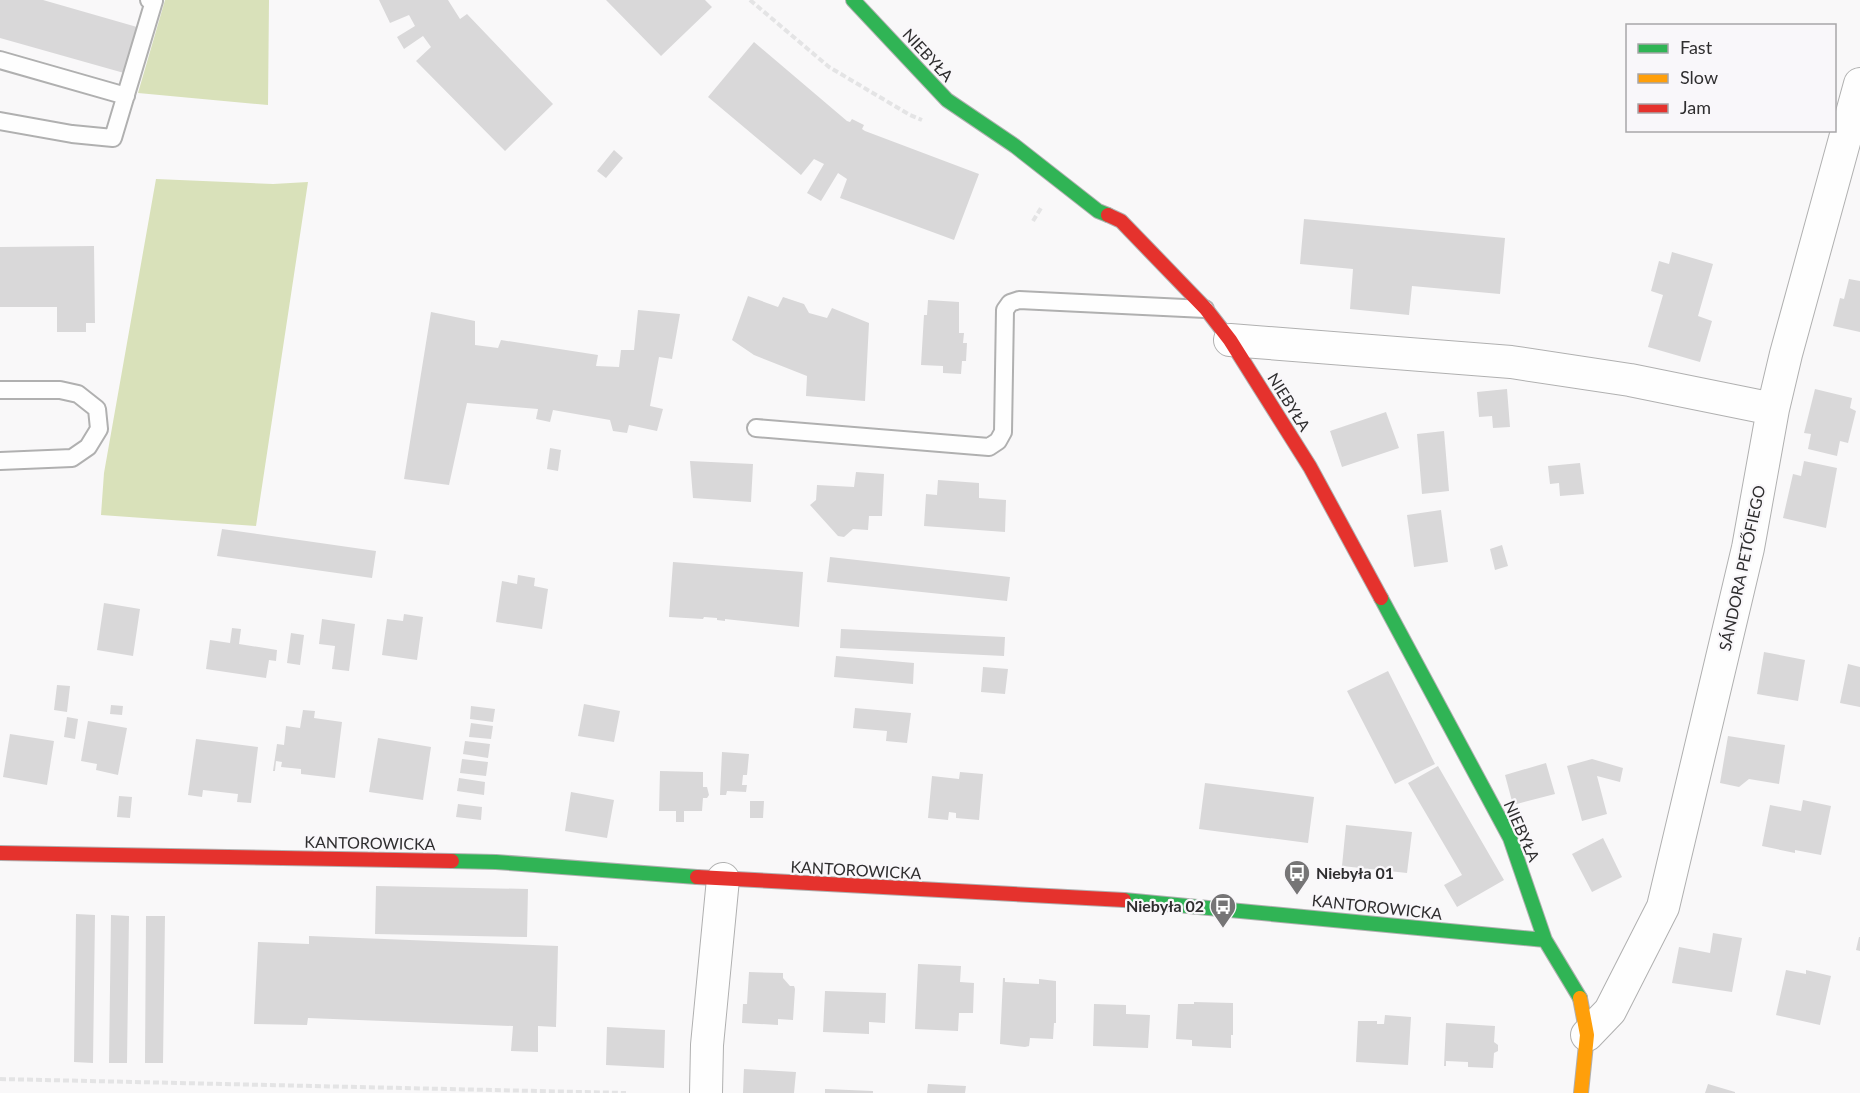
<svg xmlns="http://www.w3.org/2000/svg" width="1860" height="1093" viewBox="0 0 1860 1093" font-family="Lato,sans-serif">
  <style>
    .green { fill: #d9e1ba }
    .building { fill: #d9d8d9 }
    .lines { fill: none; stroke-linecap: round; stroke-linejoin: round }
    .lane-casing { stroke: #b0b0b0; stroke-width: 20 }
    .street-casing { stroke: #b0b0b0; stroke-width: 34 }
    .fast-casing { stroke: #b0b0b0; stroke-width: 16 }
    .slow-casing { stroke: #b0b0b0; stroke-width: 16 }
    .jam-casing { stroke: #b0b0b0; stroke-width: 16 }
    .path { stroke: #e4e4e5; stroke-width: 4; stroke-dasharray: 6 3; stroke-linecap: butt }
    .lane { stroke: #fefefe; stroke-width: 16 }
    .street { stroke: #fefefe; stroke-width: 32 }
    .fast { stroke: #30b455; stroke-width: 14 }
    .slow { stroke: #ff9f0a; stroke-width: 14 }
    .jam { stroke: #e5322d; stroke-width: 14 }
    .labels { text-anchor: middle; stroke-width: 4.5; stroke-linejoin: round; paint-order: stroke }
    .street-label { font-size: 16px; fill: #2f2e2f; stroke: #f9f7fa }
    .poi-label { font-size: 16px; font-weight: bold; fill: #2f2e2f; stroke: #f9f7fa; text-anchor: start }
  </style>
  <rect width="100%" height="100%" fill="#f9f8f9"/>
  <path class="green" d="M 165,0 L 269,0 L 268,105 L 138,93 Z
    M 156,179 L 273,184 L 308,182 L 256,526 L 101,515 L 104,473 Z"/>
  <path class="building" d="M 0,0 L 43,0 L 137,27 L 124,73 L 0,38 Z
    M 379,0 L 448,0 L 460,19 L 467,14 L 553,104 L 505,151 L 416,61 L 431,47 L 423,36 L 404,49 L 397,37 L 415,26 L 409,15 L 390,23 Z
    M 606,0 L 705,0 L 712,7 L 661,56 Z
    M 754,42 L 847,121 L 850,122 L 852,119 L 864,125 L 862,129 L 865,131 L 979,174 L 954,240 L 840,198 L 847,179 L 838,173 L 821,201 L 807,193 L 824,164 L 814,159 L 801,175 L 708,97 Z
    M 614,150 L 623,158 L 606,178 L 597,171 Z
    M 1304,219 L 1505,238 L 1500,294 L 1412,286 L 1409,315 L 1350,309 L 1353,269 L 1300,264 Z
    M 94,246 L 95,323 L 86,323 L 86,332 L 57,332 L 57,307 L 0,307 L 0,247 Z
    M 1672,252 L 1713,264 L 1698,316 L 1712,321 L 1700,362 L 1648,347 L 1663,295 L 1651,291 L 1659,261 L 1669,264 Z
    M 1849,279 L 1860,281 L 1860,332 L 1833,326 L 1840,298 L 1844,299 Z
    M 748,296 L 778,307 L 783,297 L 804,304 L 809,313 L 827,318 L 832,308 L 869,323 L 865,401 L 806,396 L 807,376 L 754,355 L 732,340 Z
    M 928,300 L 959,302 L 959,333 L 964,333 L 963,343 L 967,343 L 966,361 L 962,361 L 961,374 L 943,373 L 943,366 L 921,365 L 924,315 L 927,315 Z
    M 638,310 L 680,314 L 672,359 L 659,357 L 650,406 L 663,409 L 657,431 L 629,425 L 627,433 L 613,431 L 610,420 L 553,410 L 550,422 L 536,419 L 538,409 L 467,403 L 449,485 L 404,479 L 431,312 L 475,321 L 475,345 L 498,348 L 501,340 L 598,355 L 596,366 L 619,367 L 621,350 L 634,350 Z
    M 1507,389 L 1510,427 L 1493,428 L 1492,416 L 1479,417 L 1477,392 Z
    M 1815,389 L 1852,398 L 1850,408 L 1856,411 L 1848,443 L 1840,441 L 1837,456 L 1808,449 L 1811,434 L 1804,433 Z
    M 1386,412 L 1399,448 L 1342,467 L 1330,431 Z
    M 1444,431 L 1449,491 L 1422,494 L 1417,434 Z
    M 550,448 L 561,450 L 558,471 L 547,469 Z
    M 690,461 L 753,464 L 751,502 L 693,498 Z
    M 1804,461 L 1837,468 L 1826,528 L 1783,518 L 1793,474 L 1801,476 Z
    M 1580,463 L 1584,494 L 1560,496 L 1559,483 L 1550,484 L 1548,466 Z
    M 856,472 L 884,474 L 882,516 L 869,516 L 868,530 L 853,529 L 844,537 L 838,536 L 810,505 L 816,500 L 817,485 L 854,487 Z
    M 938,480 L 979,483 L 979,498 L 1006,500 L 1005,532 L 924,526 L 926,494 L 937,495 Z
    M 1441,510 L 1448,562 L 1414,567 L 1407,515 Z
    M 222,529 L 376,551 L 372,578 L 217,556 Z
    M 1502,545 L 1508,566 L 1495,570 L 1490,549 Z
    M 830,557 L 1010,577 L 1007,601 L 827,582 Z
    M 673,562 L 803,572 L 799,627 L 725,619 L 725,621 L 717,620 L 717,618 L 704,617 L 703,619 L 669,617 Z
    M 518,575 L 535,578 L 534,586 L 548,589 L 542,629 L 496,622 L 502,581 L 517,584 Z
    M 104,603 L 140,609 L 133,656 L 97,650 Z
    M 404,614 L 423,617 L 417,660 L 382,655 L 387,619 L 403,621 Z
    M 322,619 L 355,624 L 349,671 L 332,669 L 335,646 L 319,644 Z
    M 232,628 L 241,629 L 239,644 L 277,650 L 276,661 L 269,660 L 266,678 L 206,669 L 210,640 L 230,643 Z
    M 841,629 L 1005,637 L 1004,656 L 840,648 Z
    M 291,633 L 304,635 L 300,665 L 287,663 Z
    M 1764,652 L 1805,660 L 1798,701 L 1757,694 Z
    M 836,656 L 914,663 L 913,684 L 834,677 Z
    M 1848,664 L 1860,667 L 1860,707 L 1840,703 Z
    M 983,667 L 1008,669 L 1005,694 L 981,692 Z
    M 1388,671 L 1435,764 L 1395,784 L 1347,691 Z
    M 57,685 L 70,686 L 67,712 L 54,710 Z
    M 584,704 L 620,711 L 614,742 L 578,736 Z
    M 111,705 L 123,706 L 122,715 L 110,714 Z
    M 471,706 L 495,709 L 493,722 L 470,719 Z
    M 855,708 L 911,713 L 907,743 L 886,741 L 887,731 L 853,728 Z
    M 303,710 L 315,711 L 314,718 L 342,722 L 335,778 L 301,774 L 301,769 L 281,767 L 282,762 L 276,761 L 275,771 L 273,771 L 277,744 L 284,745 L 286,726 L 300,728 Z
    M 67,717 L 78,719 L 75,739 L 64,737 Z
    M 88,721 L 127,728 L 118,775 L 96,770 L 97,764 L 81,761 Z
    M 471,723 L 493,726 L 491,739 L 469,737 Z
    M 10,734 L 54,741 L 47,785 L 3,777 Z
    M 1728,736 L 1785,745 L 1779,784 L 1749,779 L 1739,787 L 1720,783 Z
    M 378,738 L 431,747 L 423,800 L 369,792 Z
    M 196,739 L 258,747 L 251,803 L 237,802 L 238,794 L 203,790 L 202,797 L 188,795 Z
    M 465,741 L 490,744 L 488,758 L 463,754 Z
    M 722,752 L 749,754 L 747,775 L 743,775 L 742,785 L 747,785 L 746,792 L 727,791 L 726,795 L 720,795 Z
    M 462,759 L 488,762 L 486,776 L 460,773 Z
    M 1592,759 L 1623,768 L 1620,782 L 1597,776 L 1607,814 L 1582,821 L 1567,766 Z
    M 1546,763 L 1555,794 L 1513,805 L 1505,775 Z
    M 1438,766 L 1504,880 L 1457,907 L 1444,885 L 1462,875 L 1408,783 Z
    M 660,771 L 703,772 L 703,787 L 707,787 L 709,795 L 707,798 L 703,798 L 702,811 L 684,811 L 684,822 L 676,822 L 676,811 L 659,811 Z
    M 960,772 L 983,774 L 979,820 L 956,818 L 956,813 L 949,812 L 948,820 L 928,818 L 932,776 L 959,779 Z
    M 459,778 L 485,782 L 484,795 L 457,791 Z
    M 1205,783 L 1314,797 L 1308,843 L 1199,829 Z
    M 571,792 L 614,800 L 607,838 L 565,831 Z
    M 119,796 L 132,797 L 130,818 L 117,817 Z
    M 1803,800 L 1831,806 L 1821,855 L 1795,850 L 1795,853 L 1762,846 L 1770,805 L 1801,811 Z
    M 750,801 L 764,801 L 763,818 L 750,818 Z
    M 458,804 L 482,807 L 481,820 L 456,817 Z
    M 1346,825 L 1412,832 L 1407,873 L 1342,866 Z
    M 1603,838 L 1622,877 L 1592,892 L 1572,854 Z
    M 376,886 L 528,889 L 527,937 L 375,934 Z
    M 76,914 L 95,915 L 93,1063 L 74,1062 Z
    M 111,915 L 129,916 L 127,1063 L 109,1063 Z
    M 146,916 L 165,916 L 163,1063 L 145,1063 Z
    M 1713,933 L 1742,938 L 1732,992 L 1672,983 L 1679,947 L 1710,953 Z
    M 309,936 L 558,946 L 556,1027 L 538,1026 L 538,1052 L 511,1051 L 513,1026 L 308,1018 L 307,1025 L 254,1024 L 258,942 L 309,944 Z
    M 1859,937 L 1860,937 L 1860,951 L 1856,950 Z
    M 918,964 L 961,966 L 960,982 L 974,983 L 973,1013 L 959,1013 L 958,1031 L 915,1029 Z
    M 1786,970 L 1806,974 L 1806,970 L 1831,976 L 1820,1025 L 1776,1015 Z
    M 749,972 L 783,973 L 783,978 L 790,986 L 794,986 L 795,989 L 793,1020 L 778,1019 L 778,1025 L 742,1023 L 743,1004 L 747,1004 Z
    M 1003,978 L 1005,978 L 1005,982 L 1039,984 L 1039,979 L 1056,981 L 1056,1023 L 1054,1023 L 1053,1039 L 1030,1038 L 1029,1046 L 1025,1047 L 1000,1044 Z
    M 825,991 L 886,993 L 885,1023 L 869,1022 L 869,1034 L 823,1032 Z
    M 1194,1002 L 1233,1003 L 1233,1035 L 1231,1035 L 1231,1048 L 1192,1046 L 1192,1040 L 1176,1039 L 1178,1004 L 1194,1004 Z
    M 1094,1004 L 1126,1005 L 1126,1014 L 1150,1015 L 1148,1048 L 1093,1046 Z
    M 1385,1015 L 1411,1017 L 1408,1065 L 1356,1062 L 1358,1021 L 1377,1021 L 1377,1024 L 1384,1024 Z
    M 1446,1023 L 1495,1026 L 1494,1042 L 1498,1045 L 1498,1051 L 1494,1053 L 1493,1068 L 1468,1067 L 1468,1062 L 1446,1061 L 1446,1066 L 1444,1066 Z
    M 607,1027 L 665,1030 L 664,1068 L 606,1065 Z
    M 744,1069 L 796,1072 L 794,1093 L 743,1093 Z
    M 928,1084 L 966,1086 L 965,1093 L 927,1093 Z
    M 1708,1084 L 1735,1092 L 1735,1093 L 1705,1093 Z
    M 825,1089 L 873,1091 L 873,1093 L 825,1093 Z"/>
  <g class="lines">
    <g class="lane-casing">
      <path id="lane" d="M 0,60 L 126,96
        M 0,121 L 72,134 L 113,138 L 154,1 L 149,0
        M 0,390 L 60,390 L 78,394 L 97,409 L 99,429 L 88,447 L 72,458 L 0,461
        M 756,428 L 989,447 L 998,441 L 1003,432 L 1005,310 L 1010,303 L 1019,300 L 1205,309"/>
    </g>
    <g class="street-casing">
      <path id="street" d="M 1230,340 L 1511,362 L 1630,380 L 1773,409
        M 1587,1035 L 1610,1011 L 1663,907 L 1748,548 L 1773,409 L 1786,354 L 1860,84
        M 706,1093 L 707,1045 L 723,879"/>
    </g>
    <g class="fast-casing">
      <path id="fast" d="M 853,0 L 947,100 L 1015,146 L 1098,211 L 1108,215
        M 1381,598 L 1510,838 L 1545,940 L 1580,998
        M 452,861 L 496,862 L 697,877
        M 1124,900 L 1545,940"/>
    </g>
    <g class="slow-casing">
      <path id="slow" d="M 1580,998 L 1587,1035 L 1581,1093"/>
    </g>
    <g class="jam-casing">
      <path id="jam" d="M 1108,215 L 1121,221 L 1206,309 L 1230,340 L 1310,467 L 1381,598
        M 0,853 L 452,861
        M 697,877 L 1124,900"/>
    </g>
    <path class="path" d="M 750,0 L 829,67 L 910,115 L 922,120
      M 1033,221 L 1041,208 L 1040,207
      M 0,1079 L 626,1093"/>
    <use href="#lane" class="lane"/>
    <use href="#street" class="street"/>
    <use href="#fast" class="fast"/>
    <use href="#slow" class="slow"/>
    <use href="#jam" class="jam"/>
  </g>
  <defs>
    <g id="bus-pin" transform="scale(1.35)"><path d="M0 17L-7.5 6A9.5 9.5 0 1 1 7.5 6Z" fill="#767576" stroke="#f9f7fa"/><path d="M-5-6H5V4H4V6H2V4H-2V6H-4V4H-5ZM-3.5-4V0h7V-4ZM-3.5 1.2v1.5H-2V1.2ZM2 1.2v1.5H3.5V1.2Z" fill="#fff"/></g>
  </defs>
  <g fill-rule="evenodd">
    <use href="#bus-pin" x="1297" y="873"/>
    <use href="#bus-pin" x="1223" y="906"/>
  </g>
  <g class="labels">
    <g class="street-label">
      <text transform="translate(928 55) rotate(47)" y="6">NIEBYŁA</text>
      <text transform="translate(1289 402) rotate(58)" y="6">NIEBYŁA</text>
      <text transform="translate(1742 568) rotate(-78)" y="6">SÁNDORA PETŐFIEGO</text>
      <text transform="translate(1522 831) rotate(66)" y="6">NIEBYŁA</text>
      <text transform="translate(370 843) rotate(1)" y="6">KANTOROWICKA</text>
      <text transform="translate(856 870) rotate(3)" y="6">KANTOROWICKA</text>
      <text transform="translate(1377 907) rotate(6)" y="6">KANTOROWICKA</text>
    </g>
    <g class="poi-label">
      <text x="1316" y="879">Niebyła 01</text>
      <text x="1204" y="912" text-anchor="end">Niebyła 02</text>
    </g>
  </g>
  <rect x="1626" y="24" width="210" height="108" fill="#f9f7fa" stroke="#a8a7a9" stroke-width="1.5"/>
  <rect x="1638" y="44" width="30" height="9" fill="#30b455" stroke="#a8a7a9" stroke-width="1.5"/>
  <text x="1680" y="54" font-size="18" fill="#2f2e2f">Fast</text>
  <rect x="1638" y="74" width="30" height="9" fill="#ff9f0a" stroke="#a8a7a9" stroke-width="1.5"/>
  <text x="1680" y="84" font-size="18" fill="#2f2e2f">Slow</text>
  <rect x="1638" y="104" width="30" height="9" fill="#e5322d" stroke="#a8a7a9" stroke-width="1.5"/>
  <text x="1680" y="114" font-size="18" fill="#2f2e2f">Jam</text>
</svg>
